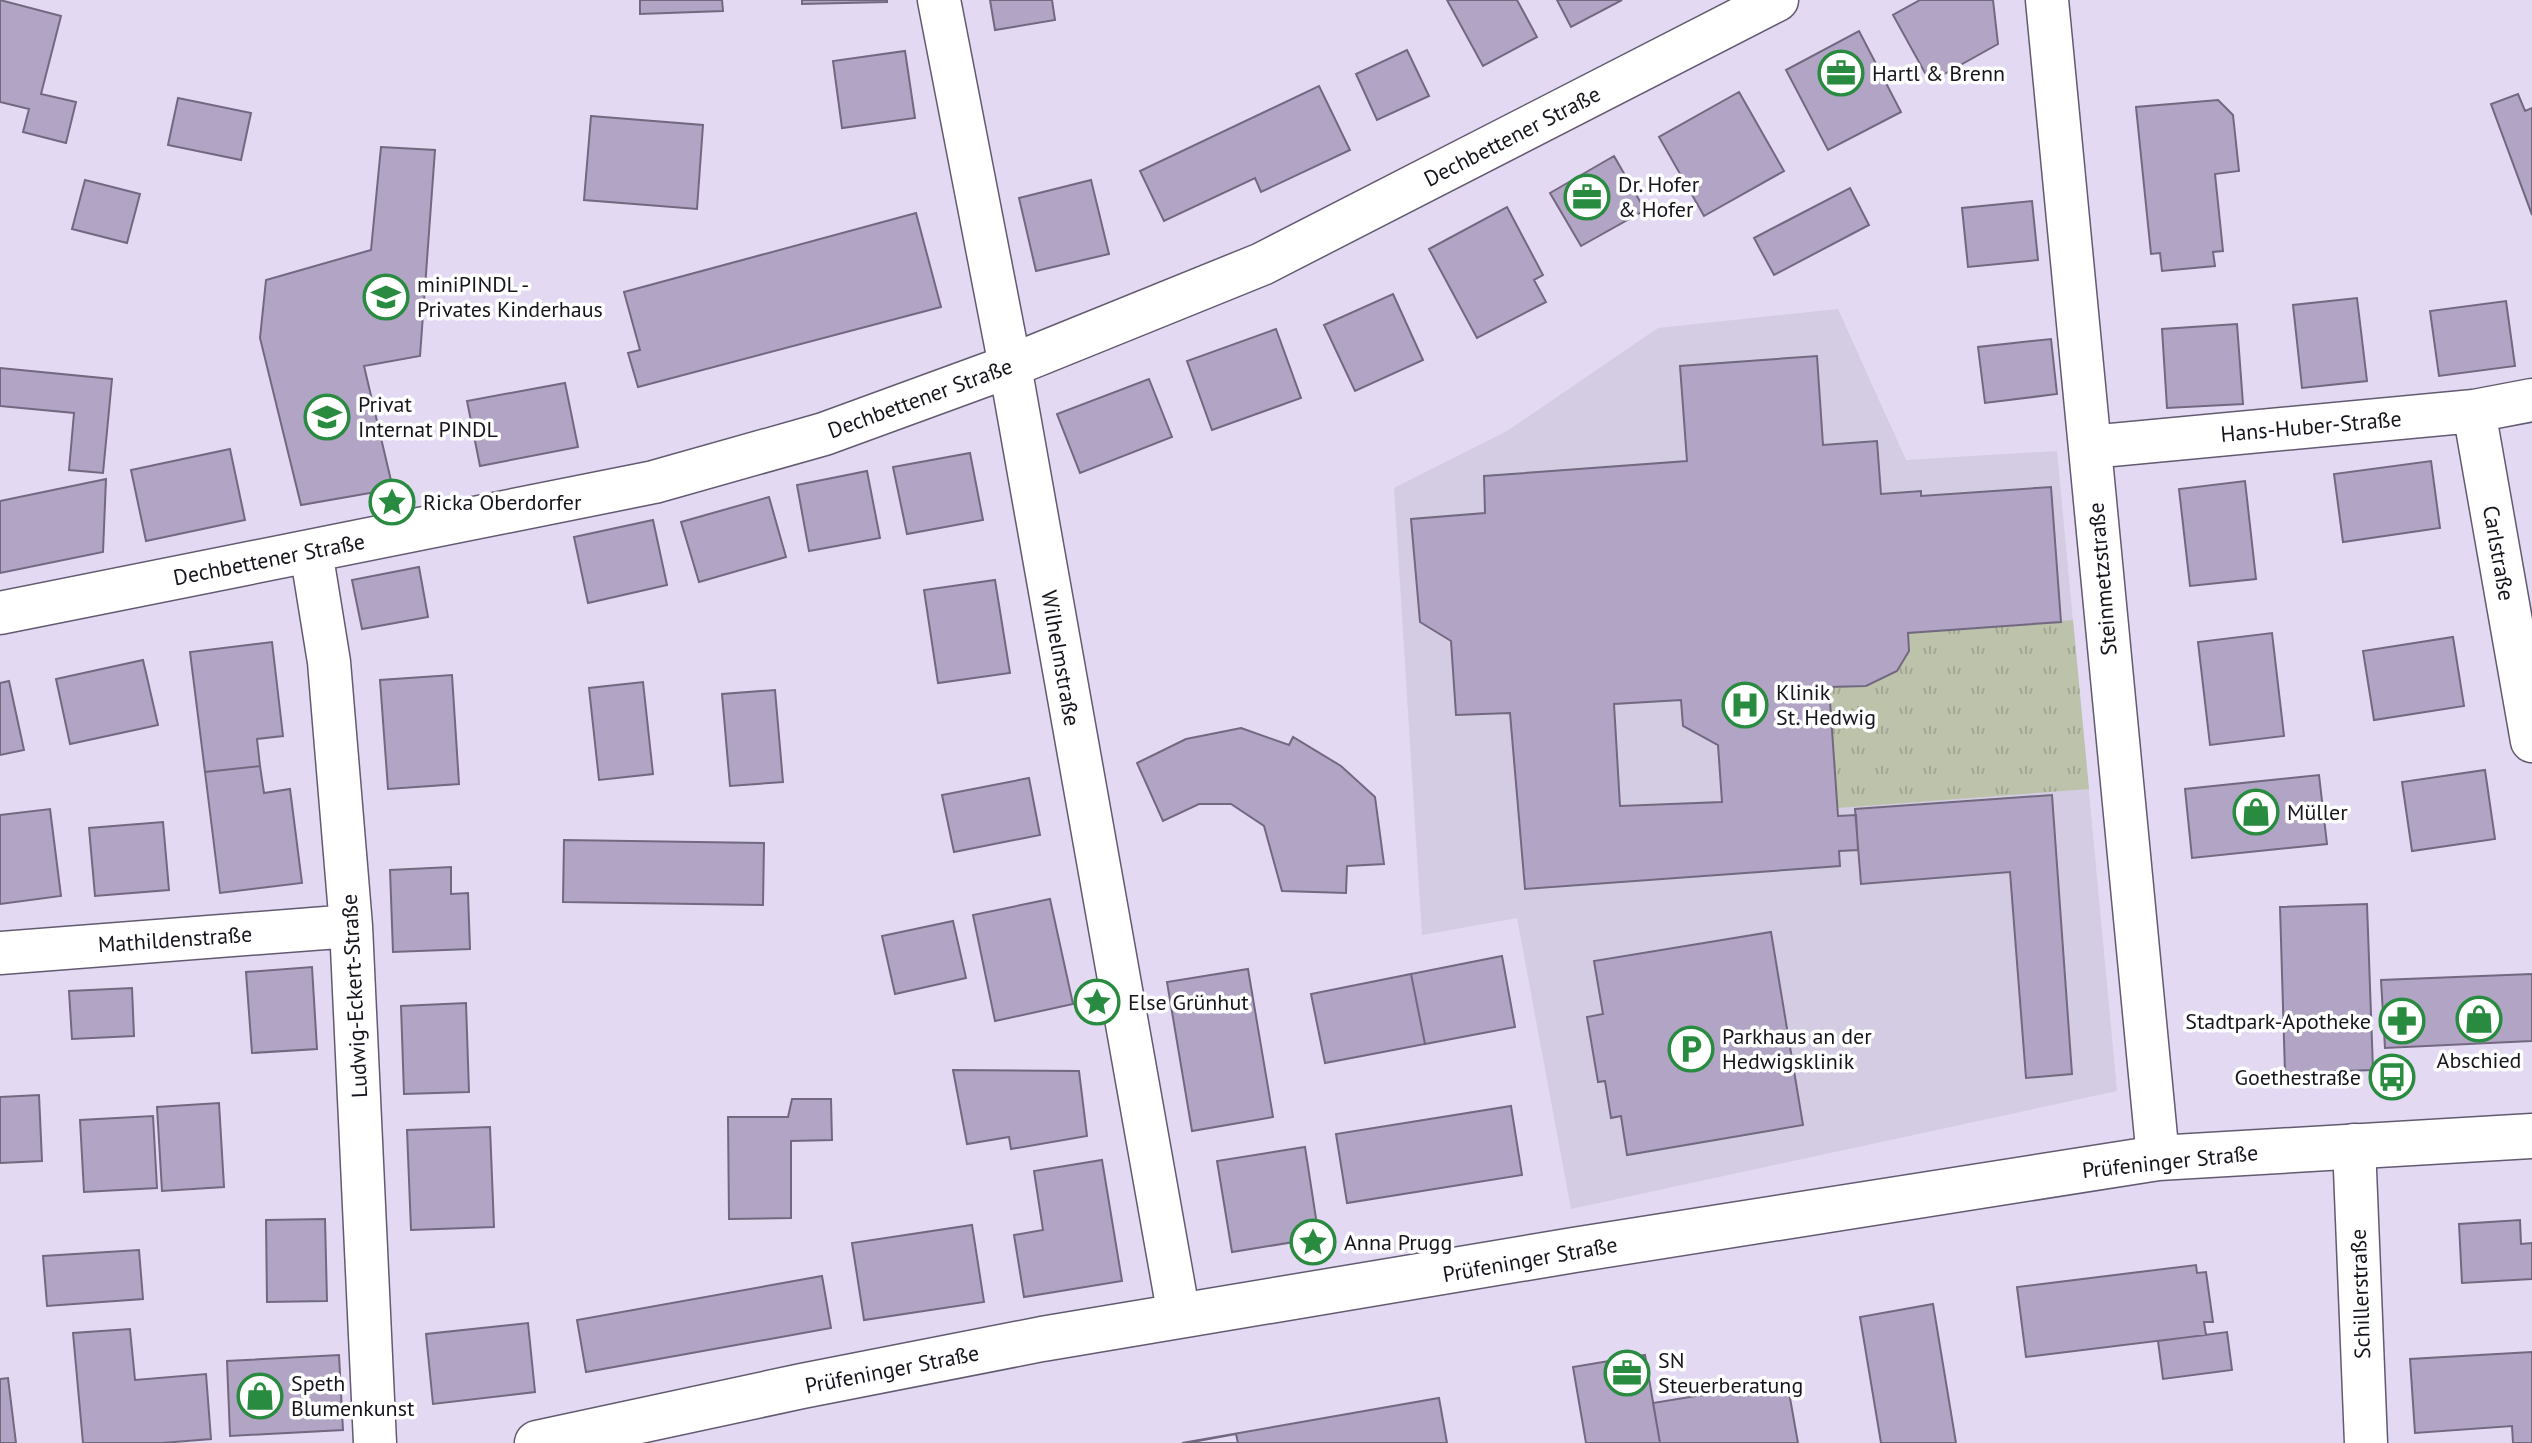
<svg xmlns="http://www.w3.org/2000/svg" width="2532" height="1443" viewBox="0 0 2532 1443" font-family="'PT Sans',sans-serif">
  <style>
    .medical { fill: #d3cce2 }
    .park { fill: url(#park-tufts) }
    .building { fill: #b1a4c5; stroke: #726980; stroke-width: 2; fill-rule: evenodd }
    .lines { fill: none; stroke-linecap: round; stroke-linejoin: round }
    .minor-casing { stroke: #635a70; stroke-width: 45 }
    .tertiary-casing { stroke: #635a70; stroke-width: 47 }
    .minor { stroke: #fff; stroke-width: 42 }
    .tertiary { stroke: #fff; stroke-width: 44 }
    .labels { text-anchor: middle; stroke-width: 7; stroke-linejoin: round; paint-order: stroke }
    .poi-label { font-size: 22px; fill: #17141d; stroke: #fff; text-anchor: start }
    .street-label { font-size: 22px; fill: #17141d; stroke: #fff }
  </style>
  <defs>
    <pattern id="park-tufts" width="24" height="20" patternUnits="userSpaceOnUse" patternTransform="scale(2)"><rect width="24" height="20" fill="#bdc2aa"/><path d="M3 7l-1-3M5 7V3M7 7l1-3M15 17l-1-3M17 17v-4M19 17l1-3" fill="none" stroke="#a2a692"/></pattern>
  </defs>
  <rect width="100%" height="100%" fill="#e3d9f3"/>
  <path class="medical" d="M 1838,309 L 1906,460 L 2057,451 L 2117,1091 L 1571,1209 L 1517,918 L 1422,935 L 1394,488 L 1507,431 L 1658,328 Z"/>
  <path class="park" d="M 2073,620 L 2089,789 L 1838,808 L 1829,687 C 1868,686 1911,682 1908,633 Z"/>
  <path class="building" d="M 0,0 L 61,16 L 41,94 L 76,102 L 66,143 L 23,132 L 29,109 L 0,102 Z
    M 640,0 L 722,0 L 723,11 L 640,14 Z
    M 802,0 L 887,0 L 887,2 L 802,4 Z
    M 990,0 L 1052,0 L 1055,20 L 995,30 Z
    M 1447,0 L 1517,0 L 1537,37 L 1483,66 Z
    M 1557,0 L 1622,0 L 1571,27 Z
    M 1920,0 L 1993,0 L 1998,44 L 1930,82 L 1893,15 Z
    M 1859,31 L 1901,112 L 1828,150 L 1786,70 Z
    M 1407,50 L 1429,96 L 1377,120 L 1356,74 Z
    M 905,51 L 915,118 L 842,128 L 833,61 Z
    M 1319,86 L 1350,150 L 1261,192 L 1255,178 L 1164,221 L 1140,171 Z
    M 1739,92 L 1784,171 L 1704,216 L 1659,137 Z
    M 2518,94 L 2525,111 L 2532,108 L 2532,215 L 2491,104 Z
    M 178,98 L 251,113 L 241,160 L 168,145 Z
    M 2218,100 L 2233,115 L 2239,171 L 2215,174 L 2223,251 L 2213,252 L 2215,266 L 2162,271 L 2160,253 L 2151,254 L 2136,107 Z
    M 591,116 L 703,125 L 697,209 L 584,200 Z
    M 381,147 L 435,150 L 420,356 L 364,366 L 393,489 L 301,505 L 260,338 L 266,280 L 371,250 Z
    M 1614,156 L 1645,210 L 1581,246 L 1550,193 Z
    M 85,180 L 140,194 L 127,243 L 72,229 Z
    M 1091,180 L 1109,254 L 1036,271 L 1019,198 Z
    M 1850,188 L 1869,225 L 1774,275 L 1754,238 Z
    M 2032,201 L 2038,260 L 1968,267 L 1962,208 Z
    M 1507,207 L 1543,275 L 1534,280 L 1546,302 L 1477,338 L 1429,249 Z
    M 916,213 L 941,307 L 638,387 L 628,353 L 640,350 L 624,292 Z
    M 1393,294 L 1423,360 L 1355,391 L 1324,325 Z
    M 2357,298 L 2367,381 L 2302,388 L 2293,305 Z
    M 2506,301 L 2515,366 L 2439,376 L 2430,311 Z
    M 2237,324 L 2243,404 L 2167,408 L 2162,329 Z
    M 1276,329 L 1301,398 L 1212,430 L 1187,361 Z
    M 2051,339 L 2057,394 L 1985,403 L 1978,347 Z
    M 1817,356 L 1823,445 L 1877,441 L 1881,494 L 1921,491 L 1921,496 L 2051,487 L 2061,622 L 1908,633 L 1909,651 L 1897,671 L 1866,686 L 1829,687 L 1838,816 L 1856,815 L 1858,850 L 1839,851 L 1840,866 L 1525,889 L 1510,713 L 1456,715 L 1451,641 L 1420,622 L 1411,519 L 1485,513 L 1484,476 L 1687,461 L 1680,366 ZM 1681,700 L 1683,726 L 1718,745 L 1722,802 L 1620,806 L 1614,704 Z
    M 0,368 L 112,379 L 103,473 L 69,470 L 74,413 L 0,406 Z
    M 1149,379 L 1172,437 L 1080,473 L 1057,414 Z
    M 565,383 L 578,447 L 480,466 L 467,401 Z
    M 230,449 L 245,520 L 146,541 L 131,470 Z
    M 970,453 L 983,520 L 907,534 L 893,467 Z
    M 2431,461 L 2440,528 L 2343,542 L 2334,474 Z
    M 867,471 L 880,538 L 809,551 L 797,485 Z
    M 106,479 L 103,552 L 0,573 L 0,501 Z
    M 2245,481 L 2256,579 L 2190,586 L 2179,489 Z
    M 769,497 L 786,557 L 699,582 L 681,522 Z
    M 653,520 L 667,585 L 588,603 L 574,537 Z
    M 419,567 L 428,617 L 362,629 L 352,580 Z
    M 995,580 L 1010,673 L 938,683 L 924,590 Z
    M 2272,633 L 2284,736 L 2210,745 L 2198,642 Z
    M 2453,637 L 2464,706 L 2374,720 L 2363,651 Z
    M 272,642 L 283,736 L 257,739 L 260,766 L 205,772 L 190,652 Z
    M 143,660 L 158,725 L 70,744 L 56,679 Z
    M 452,675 L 459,784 L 388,789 L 380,680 Z
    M 9,681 L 24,750 L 0,755 L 0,683 Z
    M 643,682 L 653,774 L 599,780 L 589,688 Z
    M 775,690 L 783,782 L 730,786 L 722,694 Z
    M 1241,728 L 1289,745 L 1293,737 L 1341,766 L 1375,797 L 1384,864 L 1347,866 L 1346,893 L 1282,891 L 1264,826 L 1231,804 L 1199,804 L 1163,821 L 1137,763 L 1186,739 Z
    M 260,766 L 264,793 L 290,789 L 302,883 L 220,893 L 205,772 Z
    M 2485,770 L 2495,839 L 2412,851 L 2402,782 Z
    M 2319,775 L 2327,844 L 2192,858 L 2185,789 Z
    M 1029,778 L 1040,835 L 954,852 L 942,795 Z
    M 2052,795 L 2072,1074 L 2026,1078 L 2010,872 L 1861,884 L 1855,809 Z
    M 50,809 L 61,896 L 0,904 L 0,815 Z
    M 163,822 L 169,890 L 95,896 L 89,828 Z
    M 564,840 L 764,843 L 763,905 L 563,902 Z
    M 451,867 L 451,894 L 468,893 L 470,949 L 393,952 L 390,870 Z
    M 1050,899 L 1073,1004 L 995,1021 L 973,915 Z
    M 2367,904 L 2373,1070 L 2285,1073 L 2280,907 Z
    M 953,921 L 966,978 L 895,994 L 882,936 Z
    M 1771,932 L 1803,1125 L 1627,1155 L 1621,1116 L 1611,1118 L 1605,1081 L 1598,1082 L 1587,1017 L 1603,1014 L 1594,961 Z
    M 1502,956 L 1515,1027 L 1425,1044 L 1411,974 Z
    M 312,967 L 317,1049 L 252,1053 L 246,972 Z
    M 1248,969 L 1273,1117 L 1192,1131 L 1167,982 Z
    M 1411,974 L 1425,1044 L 1325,1063 L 1311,994 Z
    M 2532,974 L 2532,1041 L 2385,1048 L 2381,980 Z
    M 132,988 L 134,1036 L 72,1039 L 69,991 Z
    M 466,1003 L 469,1092 L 404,1094 L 401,1006 Z
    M 953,1070 L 1079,1071 L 1087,1136 L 1011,1149 L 1009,1137 L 967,1144 Z
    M 39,1095 L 42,1161 L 0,1163 L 0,1097 Z
    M 792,1099 L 831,1099 L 832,1140 L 791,1141 L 791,1218 L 729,1219 L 728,1117 L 788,1117 Z
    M 219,1103 L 224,1187 L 162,1191 L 157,1107 Z
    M 1511,1106 L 1522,1175 L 1347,1203 L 1336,1134 Z
    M 153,1116 L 157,1188 L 84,1192 L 80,1120 Z
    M 490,1127 L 494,1227 L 411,1230 L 407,1130 Z
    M 1305,1147 L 1319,1238 L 1232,1252 L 1217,1161 Z
    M 1102,1160 L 1122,1281 L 1024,1297 L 1014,1235 L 1043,1230 L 1034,1171 Z
    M 325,1219 L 327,1301 L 267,1302 L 266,1220 Z
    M 2520,1220 L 2521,1244 L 2532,1243 L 2532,1279 L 2462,1283 L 2459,1224 Z
    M 972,1225 L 984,1302 L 864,1320 L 852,1243 Z
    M 139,1250 L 143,1299 L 47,1306 L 43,1256 Z
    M 2196,1265 L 2197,1273 L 2206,1272 L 2213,1322 L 2204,1322 L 2206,1335 L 2026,1357 L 2017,1287 Z
    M 822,1276 L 831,1328 L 586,1372 L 577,1320 Z
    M 1933,1304 L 1956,1443 L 1881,1443 L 1860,1317 Z
    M 528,1323 L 535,1392 L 433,1404 L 426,1334 Z
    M 130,1329 L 135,1380 L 206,1374 L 211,1439 L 162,1443 L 83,1443 L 73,1333 Z
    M 2227,1332 L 2232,1370 L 2163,1379 L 2158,1341 Z
    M 2532,1352 L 2532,1443 L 2513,1443 L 2512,1426 L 2415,1433 L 2410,1359 Z
    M 339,1355 L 343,1430 L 230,1436 L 227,1361 Z
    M 1645,1355 L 1660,1443 L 1586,1443 L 1573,1367 Z
    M 8,1378 L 16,1443 L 0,1443 L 0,1379 Z
    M 1787,1381 L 1798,1443 L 1660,1443 L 1653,1403 Z
    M 1439,1398 L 1447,1443 L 1182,1443 Z
    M 1236,1434 L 1238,1443 L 1187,1443 Z"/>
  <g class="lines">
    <g class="minor-casing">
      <path id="minor" d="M 939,0 L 1010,366 L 1179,1316
        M 2047,0 L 2158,1158
        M 2474,411 L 2532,741
        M 2090,447 L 2474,411 L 2532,400
        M 311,551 L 329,662 L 351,926 L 375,1443
        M 0,613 L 654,482 L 824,434 L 1010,366 L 1262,264 L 1777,0
        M 0,953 L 351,926
        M 2354,1145 L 2366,1443"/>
    </g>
    <g class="tertiary-casing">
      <path id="tertiary" d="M 537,1443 L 802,1386 L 1042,1339 L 1574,1250 L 2158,1158 L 2532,1136"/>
    </g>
    <use href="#minor" class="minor"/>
    <use href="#tertiary" class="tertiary"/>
  </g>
  <defs>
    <g id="office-ring" transform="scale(2.3)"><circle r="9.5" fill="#fff" stroke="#288b3f" stroke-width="1.5"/><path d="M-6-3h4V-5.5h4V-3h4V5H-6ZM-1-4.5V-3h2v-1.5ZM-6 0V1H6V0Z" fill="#288b3f"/></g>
    <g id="school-ring" transform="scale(2.3)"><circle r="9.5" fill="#fff" stroke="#288b3f" stroke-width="1.5"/><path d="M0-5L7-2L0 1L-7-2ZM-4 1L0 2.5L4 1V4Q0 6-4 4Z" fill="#288b3f"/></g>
    <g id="sight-ring" transform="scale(2.3)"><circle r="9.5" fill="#fff" stroke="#288b3f" stroke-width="1.5"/><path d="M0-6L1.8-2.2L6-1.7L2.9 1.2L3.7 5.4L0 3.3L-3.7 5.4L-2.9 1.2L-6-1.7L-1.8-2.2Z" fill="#288b3f"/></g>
    <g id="hospital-ring" transform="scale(2.3)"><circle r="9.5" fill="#fff" stroke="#288b3f" stroke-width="1.5"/><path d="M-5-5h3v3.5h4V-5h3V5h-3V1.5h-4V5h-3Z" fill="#288b3f"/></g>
    <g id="shop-ring" transform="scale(2.3)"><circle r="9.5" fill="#fff" stroke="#288b3f" stroke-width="1.5"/><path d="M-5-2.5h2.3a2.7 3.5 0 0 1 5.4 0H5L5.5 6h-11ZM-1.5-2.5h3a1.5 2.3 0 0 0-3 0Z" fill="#288b3f"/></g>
    <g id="pharmacy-ring" transform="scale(2.3)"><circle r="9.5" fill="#fff" stroke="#288b3f" stroke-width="1.5"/><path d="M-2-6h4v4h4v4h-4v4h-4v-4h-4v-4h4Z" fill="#288b3f"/></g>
    <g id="parking-ring" transform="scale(2.3)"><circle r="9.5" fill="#fff" stroke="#288b3f" stroke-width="1.5"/><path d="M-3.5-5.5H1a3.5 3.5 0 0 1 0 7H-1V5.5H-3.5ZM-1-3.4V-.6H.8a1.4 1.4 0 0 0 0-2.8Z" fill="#288b3f"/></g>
    <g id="bus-ring" transform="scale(2.3)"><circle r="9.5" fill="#fff" stroke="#288b3f" stroke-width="1.5"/><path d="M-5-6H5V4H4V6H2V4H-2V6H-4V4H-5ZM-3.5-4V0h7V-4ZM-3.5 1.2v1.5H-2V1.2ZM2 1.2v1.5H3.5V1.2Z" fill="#288b3f"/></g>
  </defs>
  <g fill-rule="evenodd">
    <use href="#office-ring" x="1841" y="73"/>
    <use href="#office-ring" x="1587" y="197"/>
    <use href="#school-ring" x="386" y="297"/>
    <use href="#school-ring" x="327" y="417"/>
    <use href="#sight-ring" x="392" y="502"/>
    <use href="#hospital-ring" x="1745" y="705"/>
    <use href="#shop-ring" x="2256" y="812"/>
    <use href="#sight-ring" x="1097" y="1002"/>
    <use href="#shop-ring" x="2479" y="1019"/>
    <use href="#pharmacy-ring" x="2402" y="1021"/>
    <use href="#parking-ring" x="1691" y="1049"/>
    <use href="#bus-ring" x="2392" y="1077"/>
    <use href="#sight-ring" x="1313" y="1242"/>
    <use href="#office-ring" x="1627" y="1373"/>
    <use href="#shop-ring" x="260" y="1396"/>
  </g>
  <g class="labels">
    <g class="poi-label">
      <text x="1872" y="81">Hartl &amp; Brenn</text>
      <text x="1618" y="192">Dr. Hofer<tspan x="1618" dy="25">&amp; Hofer</tspan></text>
      <text x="417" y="292">miniPINDL -<tspan x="417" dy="25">Privates Kinderhaus</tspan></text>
      <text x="358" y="412">Privat<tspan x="358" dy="25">Internat PINDL</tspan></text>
      <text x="423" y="510">Ricka Oberdorfer</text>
      <text x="1776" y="700">Klinik<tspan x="1776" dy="25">St. Hedwig</tspan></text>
      <text x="2287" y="820">Müller</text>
      <text x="1128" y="1010">Else Grünhut</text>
      <text x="2371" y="1029" text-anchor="end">Stadtpark-Apotheke</text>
      <text x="1722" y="1044">Parkhaus an der<tspan x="1722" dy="25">Hedwigsklinik</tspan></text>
      <text x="2479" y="1068" text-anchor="middle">Abschied</text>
      <text x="2361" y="1085" text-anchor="end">Goethestraße</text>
      <text x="1344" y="1250">Anna Prugg</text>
      <text x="1658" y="1368">SN<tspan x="1658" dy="25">Steuerberatung</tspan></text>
      <text x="291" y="1391">Speth<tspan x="291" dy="25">Blumenkunst</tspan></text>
    </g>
    <g class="street-label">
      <text transform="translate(1512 136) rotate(-27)" y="8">Dechbettener Straße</text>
      <text transform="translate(920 398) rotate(-20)" y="8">Dechbettener Straße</text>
      <text transform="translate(2311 426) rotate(-5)" y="8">Hans-Huber-Straße</text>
      <text transform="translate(2499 553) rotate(80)" y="8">Carlstraße</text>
      <text transform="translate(269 559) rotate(-11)" y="8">Dechbettener Straße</text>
      <text transform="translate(2102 579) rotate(-95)" y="8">Steinmetzstraße</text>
      <text transform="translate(1061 658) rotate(80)" y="8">Wilhelmstraße</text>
      <text transform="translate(175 939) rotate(-4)" y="8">Mathildenstraße</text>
      <text transform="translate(354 996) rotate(-93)" y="8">Ludwig-Eckert-Straße</text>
      <text transform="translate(2170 1161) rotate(-6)" y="8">Prüfeninger Straße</text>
      <text transform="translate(1530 1259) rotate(-10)" y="8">Prüfeninger Straße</text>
      <text transform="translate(2360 1294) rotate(-92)" y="8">Schillerstraße</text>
      <text transform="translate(892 1369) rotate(-11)" y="8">Prüfeninger Straße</text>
    </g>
  </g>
</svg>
